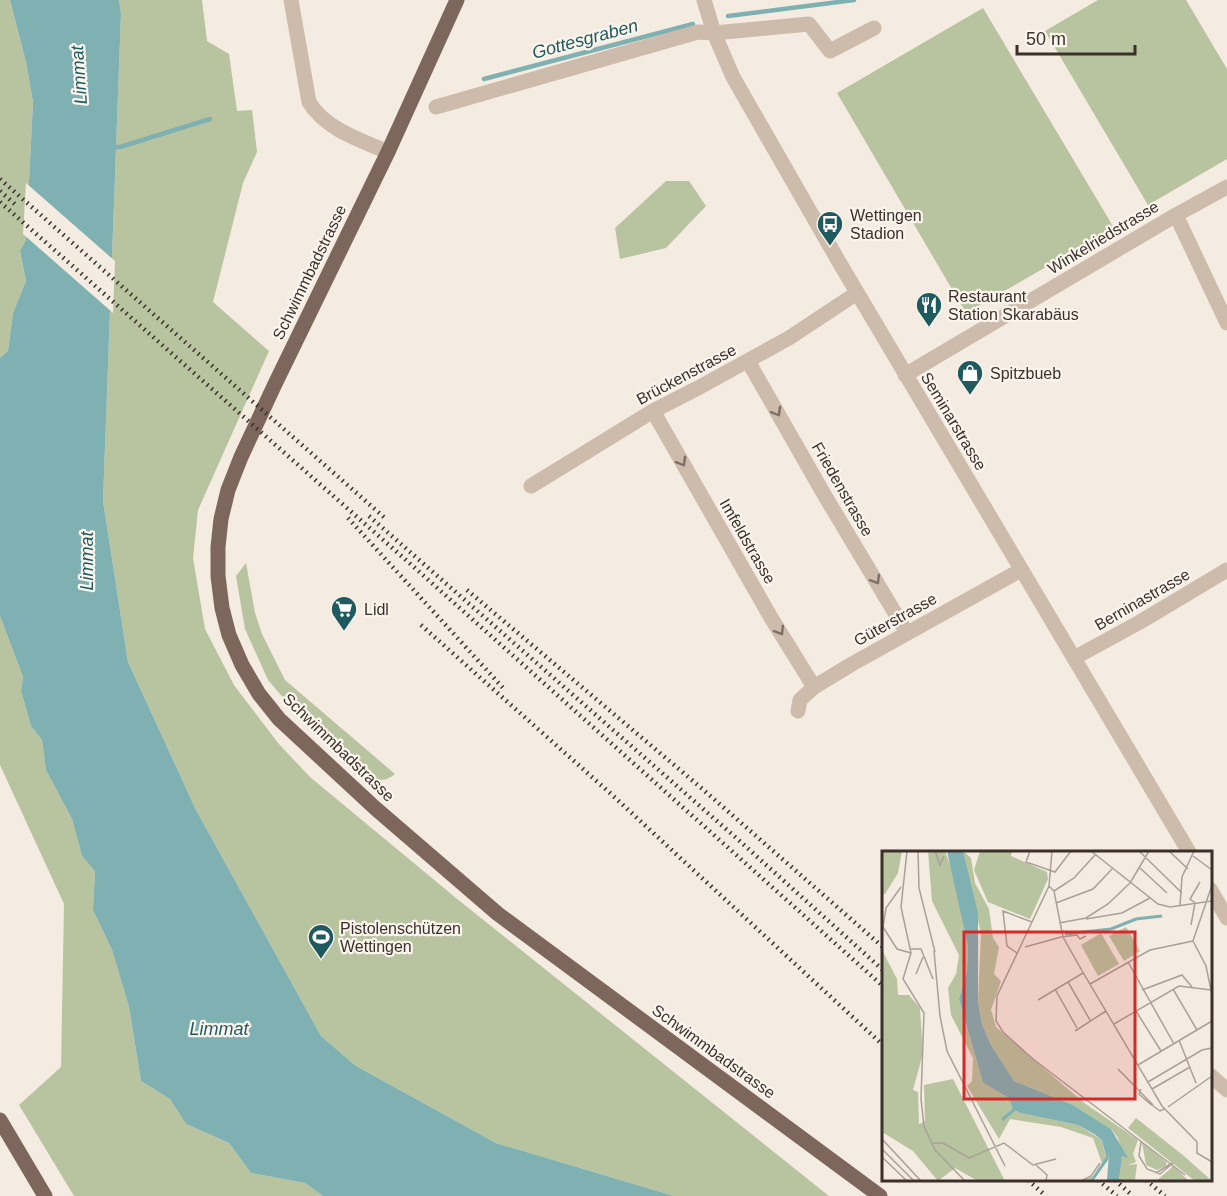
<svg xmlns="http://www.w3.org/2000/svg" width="1227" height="1196" viewBox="0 0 1227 1196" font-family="Helvetica,sans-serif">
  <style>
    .green { fill: #b8c4a0 }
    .water { fill: #7fb0b2 }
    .pier { fill: #f4ebe1 }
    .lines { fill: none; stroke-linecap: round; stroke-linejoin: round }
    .stream { stroke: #7fb0b2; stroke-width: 4.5 }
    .minor { stroke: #cdbbac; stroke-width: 15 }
    .major { stroke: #7d675c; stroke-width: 15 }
    .rail { stroke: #3b302b; stroke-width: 4.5; stroke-dasharray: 1.5 4.5; stroke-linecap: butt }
    .oneway { stroke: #7d6f65 }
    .labels { text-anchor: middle; stroke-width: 4.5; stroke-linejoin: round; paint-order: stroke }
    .poi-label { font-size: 16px; fill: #3b302b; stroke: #fbf5ee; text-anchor: start }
    .street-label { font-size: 16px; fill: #3b302b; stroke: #fbf5ee }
    .water-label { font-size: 18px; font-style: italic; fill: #1f5a5e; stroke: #fbf5ee }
    .inset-river { fill: none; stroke: #7fb0b2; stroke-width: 3 }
    .inset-road { fill: none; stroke: #aaa098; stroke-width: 1.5 }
    .view { fill: #d62828; fill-opacity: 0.15; stroke: #d62828; stroke-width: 3 }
    .inset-edge { fill: none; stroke: #3b302b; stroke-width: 3 }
  </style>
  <rect width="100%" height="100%" fill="#f4ebe1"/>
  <path class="green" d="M 0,0 L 10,0 L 26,62 L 33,102 L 26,240 L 20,252 L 26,281 L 13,313 L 8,351 L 0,358 Z
    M 119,0 L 202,0 L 207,41 L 229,54 L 237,111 L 252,110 L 257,152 L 243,183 L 213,302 L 269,351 L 198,510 L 193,558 L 205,629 L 234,685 L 278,743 L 310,777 L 456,898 L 829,1196 L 674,1196 L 496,1143 L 356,1066 L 321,1036 L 196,810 L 128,662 L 103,501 L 121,13 Z
    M 1098,0 L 1186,0 L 1227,69 L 1227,159 L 1148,205 L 1045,31 Z
    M 983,8 L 1114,228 L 966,313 L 837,93 Z
    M 666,181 L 689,181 L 706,206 L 666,248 L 620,259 L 615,228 Z
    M 246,563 L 255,613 L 262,634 L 285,680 L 395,774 C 386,781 381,781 371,778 L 291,707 L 268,680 L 245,629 L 236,576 Z
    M 0,616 L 23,677 L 21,691 L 31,726 L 42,740 L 46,770 L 72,819 L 82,856 L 95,870 L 93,910 L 112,950 L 129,1007 L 141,1081 L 170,1099 L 186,1124 L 229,1143 L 251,1173 L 305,1183 L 323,1196 L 74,1196 L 19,1105 L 61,1067 L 64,904 L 0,765 Z"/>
  <path class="water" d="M 10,0 L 119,0 L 121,13 L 103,501 L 128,662 L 196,810 L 321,1036 L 356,1066 L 496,1143 L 674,1196 L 323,1196 L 305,1183 L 251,1173 L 229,1143 L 186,1124 L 170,1099 L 141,1081 L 129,1007 L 112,950 L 93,910 L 95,871 L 82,856 L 72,819 L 46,770 L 42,740 L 31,726 L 21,691 L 23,677 L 0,616 L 0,358 L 8,351 L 13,313 L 26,281 L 20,251 L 26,240 L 33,102 L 26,62 Z"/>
  <path class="pier" d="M 26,183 L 115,261 L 113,313 L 23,234 Z"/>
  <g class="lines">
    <path class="stream" d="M 728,16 L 854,0
      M 484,79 L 693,24
      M 112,147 L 120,147 L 210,119"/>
    <path class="minor" d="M 291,0 L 309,102 C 325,129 360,140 388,152
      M 704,0 L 714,33 L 733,77 L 839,262 L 1189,852
      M 436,107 L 698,32 L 714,33 L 809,24 L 830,51 L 874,28
      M 1176,215 L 1227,323
      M 748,361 L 825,496 L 907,633
      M 905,375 L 1176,215 L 1227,187
      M 653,411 L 770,616 L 814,687
      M 531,486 L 653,411 L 698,388 L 789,338 L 857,293
      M 1074,658 L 1140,622 L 1227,570
      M 798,711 L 800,700 L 814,687 L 852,664 L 1021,570
      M 1210,889 L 1227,918
      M 1210,1075 L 1227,1090"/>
    <path class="major" d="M 457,0 L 388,152 L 275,384 L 241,457 L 228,490 L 221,519 L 218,547 L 218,576 L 222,608 L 229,635 L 242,665 L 259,694 L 279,719 L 375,808 L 498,914 L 880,1196
      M 0,1120 L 45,1196"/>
    <path class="rail" d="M 0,179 L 386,519
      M 0,191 L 16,205
      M 0,202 L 415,568 L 884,987
      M 369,516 L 734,836 L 884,971
      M 348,518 L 504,689
      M 467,590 L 699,786 L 884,948
      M 421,625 L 610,793 L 884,1046
      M 1028,1180 L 1046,1196
      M 1098,1180 L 1117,1196
      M 1115,1180 L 1133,1196
      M 1146,1180 L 1165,1196"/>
  </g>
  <defs><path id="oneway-chevron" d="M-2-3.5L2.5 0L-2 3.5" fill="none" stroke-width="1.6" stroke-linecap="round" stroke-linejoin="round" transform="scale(1.5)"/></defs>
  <g class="oneway">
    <use href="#oneway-chevron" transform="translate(777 412) rotate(60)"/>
    <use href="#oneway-chevron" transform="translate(682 462) rotate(60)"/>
    <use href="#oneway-chevron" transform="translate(876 580) rotate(59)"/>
    <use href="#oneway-chevron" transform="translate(780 631) rotate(58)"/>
  </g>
  <defs>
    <g id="bus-pin" transform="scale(1.35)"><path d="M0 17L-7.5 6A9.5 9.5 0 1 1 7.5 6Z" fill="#1f5a5e" stroke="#fbf5ee"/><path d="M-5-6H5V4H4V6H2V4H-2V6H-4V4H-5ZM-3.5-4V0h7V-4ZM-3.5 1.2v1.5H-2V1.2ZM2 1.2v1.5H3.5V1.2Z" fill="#fff"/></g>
    <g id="restaurant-pin" transform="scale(1.35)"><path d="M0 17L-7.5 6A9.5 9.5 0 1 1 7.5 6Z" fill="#1f5a5e" stroke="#fbf5ee"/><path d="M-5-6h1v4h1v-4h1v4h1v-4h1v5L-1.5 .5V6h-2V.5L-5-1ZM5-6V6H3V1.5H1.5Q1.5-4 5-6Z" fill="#fff"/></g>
    <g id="shop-pin" transform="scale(1.35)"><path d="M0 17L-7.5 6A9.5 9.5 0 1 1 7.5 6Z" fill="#1f5a5e" stroke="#fbf5ee"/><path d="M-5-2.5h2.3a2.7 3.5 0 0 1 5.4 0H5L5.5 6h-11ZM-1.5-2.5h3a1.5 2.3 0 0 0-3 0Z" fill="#fff"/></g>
    <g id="supermarket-pin" transform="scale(1.35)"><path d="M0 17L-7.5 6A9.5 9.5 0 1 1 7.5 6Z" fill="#1f5a5e" stroke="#fbf5ee"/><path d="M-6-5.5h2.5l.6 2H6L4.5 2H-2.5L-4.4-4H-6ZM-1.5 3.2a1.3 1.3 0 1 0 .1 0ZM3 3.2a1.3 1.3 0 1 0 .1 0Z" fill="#fff"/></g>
    <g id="stadium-pin" transform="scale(1.35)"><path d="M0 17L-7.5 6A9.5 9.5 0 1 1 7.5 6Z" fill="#1f5a5e" stroke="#fbf5ee"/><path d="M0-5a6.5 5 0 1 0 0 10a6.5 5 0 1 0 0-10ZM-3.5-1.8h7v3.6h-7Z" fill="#fff"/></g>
  </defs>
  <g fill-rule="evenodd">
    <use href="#bus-pin" x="830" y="224"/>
    <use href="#restaurant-pin" x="929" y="305"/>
    <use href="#shop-pin" x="970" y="373"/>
    <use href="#supermarket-pin" x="344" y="609"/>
    <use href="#stadium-pin" x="321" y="937"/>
  </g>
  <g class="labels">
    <g class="poi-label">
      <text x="850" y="221">Wettingen<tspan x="850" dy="18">Stadion</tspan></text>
      <text x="948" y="302">Restaurant<tspan x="948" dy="18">Station Skarabäus</tspan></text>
      <text x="990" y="379">Spitzbueb</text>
      <text x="364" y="615">Lidl</text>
      <text x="340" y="934">Pistolenschützen<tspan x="340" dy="18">Wettingen</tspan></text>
    </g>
    <g class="street-label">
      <text transform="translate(1103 237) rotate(-31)" y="6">Winkelriedstrasse</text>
      <text transform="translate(309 272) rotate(-64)" y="6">Schwimmbadstrasse</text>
      <text transform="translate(686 374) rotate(-28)" y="6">Brückenstrasse</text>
      <text transform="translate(954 421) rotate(59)" y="6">Seminarstrasse</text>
      <text transform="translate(843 489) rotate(60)" y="6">Friedenstrasse</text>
      <text transform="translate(748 541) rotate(60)" y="6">Imfeldstrasse</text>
      <text transform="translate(1142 599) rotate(-30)" y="6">Berninastrasse</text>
      <text transform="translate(895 619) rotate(-29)" y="6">Güterstrasse</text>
      <text transform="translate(339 747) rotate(44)" y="6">Schwimmbadstrasse</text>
      <text transform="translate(714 1051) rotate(36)" y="6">Schwimmbadstrasse</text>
    </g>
    <g class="water-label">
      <text transform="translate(585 39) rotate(-15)" y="6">Gottesgraben</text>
      <text transform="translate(79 75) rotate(-94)" y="6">Limmat</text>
      <text transform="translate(87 561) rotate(-90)" y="6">Limmat</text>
      <text x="219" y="1035">Limmat</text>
    </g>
  </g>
  <g transform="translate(882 851)">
    <rect width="330" height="330" fill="#f4ebe1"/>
    <path d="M 0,0 L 20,0 L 16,22 L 3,43 L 0,43 ZM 46,0 L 63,0 L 71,22 L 86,95 L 85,120 L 77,148 L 101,232 L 127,247 L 140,262 L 196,274 L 220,289 L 224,308 L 208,330 L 201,330 L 211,325 L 220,312 L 211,287 L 179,276 L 128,268 L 117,288 L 85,235 L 90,230 L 91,207 L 69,164 L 66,137 L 74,123 L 77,104 L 50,50 ZM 81,0 L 89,7 L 93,32 L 107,58 L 111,87 L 117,96 L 112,123 L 119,130 L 109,159 L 114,176 L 201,251 L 256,289 L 251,303 L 254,311 L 246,314 L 255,313 L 253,329 L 237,330 L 240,303 L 236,287 L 229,278 L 191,254 L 132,230 L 109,194 L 100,173 L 96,151 L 99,83 ZM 98,0 L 130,0 L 129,5 L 165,21 L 166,28 L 148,68 L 106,51 L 92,19 ZM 244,76 L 258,100 L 242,110 L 227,85 ZM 219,82 L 237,113 L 216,125 L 199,94 ZM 0,99 L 15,128 L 16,144 L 27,144 L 38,157 L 41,202 L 31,239 L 36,241 L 37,273 L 43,270 L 42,234 L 71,228 L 123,330 L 96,330 L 73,317 L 56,330 L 31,300 L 0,281 ZM 254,267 L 302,305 L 330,330 L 313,330 L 246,277 ZM 260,291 L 284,311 L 284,315 L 275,319 L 264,314 ZM 291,315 L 307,330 L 274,330 L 286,320 Z" fill="#b8c4a0"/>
    <path d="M 65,0 L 81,0 L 96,62 L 96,151 L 100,173 L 109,194 L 132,230 L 191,254 L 229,278 L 246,307 L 240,305 L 237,330 L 225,330 L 227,302 L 226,309 L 211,330 L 208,330 L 224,306 L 220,289 L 212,283 L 196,274 L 139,262 L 131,258 L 127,247 L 101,232 L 77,148 L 85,120 L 86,95 Z" fill="#7fb0b2"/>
    <path class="inset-river" d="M 183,83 L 229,78 L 254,68 L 280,65M 120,269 L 134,257"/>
    <path class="inset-road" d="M 25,0 L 19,56 L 29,102 L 21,128 L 42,162 L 39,248 L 42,275 L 53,299 L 83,330M 36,0 L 37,37 L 53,101M 53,0 L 58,14 L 62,5M 148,0 L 144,11 L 173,21 L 189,0M 170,0 L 167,35 L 115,145 L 114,170 L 121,181 L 151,208 L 303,324M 209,0 L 276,53 L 288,56 L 330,50M 257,0 L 300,42M 287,0 L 306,18M 311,5 L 330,19M 258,17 L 285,42M 167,35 L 172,40 L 181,86 L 199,118 L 280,255 L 315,291M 19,36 L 4,57 L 1,76 L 15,98 L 29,102M 172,40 L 192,27 L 213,4M 174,52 L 211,38 L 230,18M 298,54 L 300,26 L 312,0M 204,68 L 240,62 L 268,47M 177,72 L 204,67 L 226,53 L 248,32 L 267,0M 309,74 L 313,52 L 308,48 L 318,31M 311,90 L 324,115 L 330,144M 311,90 L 330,34M 143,96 L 179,86 L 195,84 L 198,88 L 204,85M 29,98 L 39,98 L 51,128M 52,100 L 58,165 L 65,200 L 123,315M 135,102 L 125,95 L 121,60 L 150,71M 246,111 L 292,193M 34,123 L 41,106M 186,131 L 208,169M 208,133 L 268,99 L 311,90M 173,138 L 195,177M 291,138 L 315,179M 260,139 L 300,124 L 310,136M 156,149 L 201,122M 254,160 L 279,200M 232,173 L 297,135 L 329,139M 193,180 L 224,160M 297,189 L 314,232M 256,214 L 330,170M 236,218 L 271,254M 266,231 L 320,199 L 330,197M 259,238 L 257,243 L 267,252 L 278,260 L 282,258M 270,238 L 308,216M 286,256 L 330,225M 0,288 L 39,330M 259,291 L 257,305 L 265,318 L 278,323 L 291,312M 315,291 L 315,302 L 330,311M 51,292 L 61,292 L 87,307 L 122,292 L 151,314 L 174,308M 0,298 L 32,330M 0,306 L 25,330M 154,314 L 165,324 L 164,330M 274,322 L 290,312M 199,330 L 209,325 L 218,312"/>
    <path class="view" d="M 82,81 L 253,81 L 253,248 L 82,248 Z"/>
    <rect width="330" height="330" class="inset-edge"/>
  </g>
  <path d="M1017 45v9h118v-9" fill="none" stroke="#3b302b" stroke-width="3"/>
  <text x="1026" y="45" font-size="18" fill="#3b302b" stroke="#fbf5ee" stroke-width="4.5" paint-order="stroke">50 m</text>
</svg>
